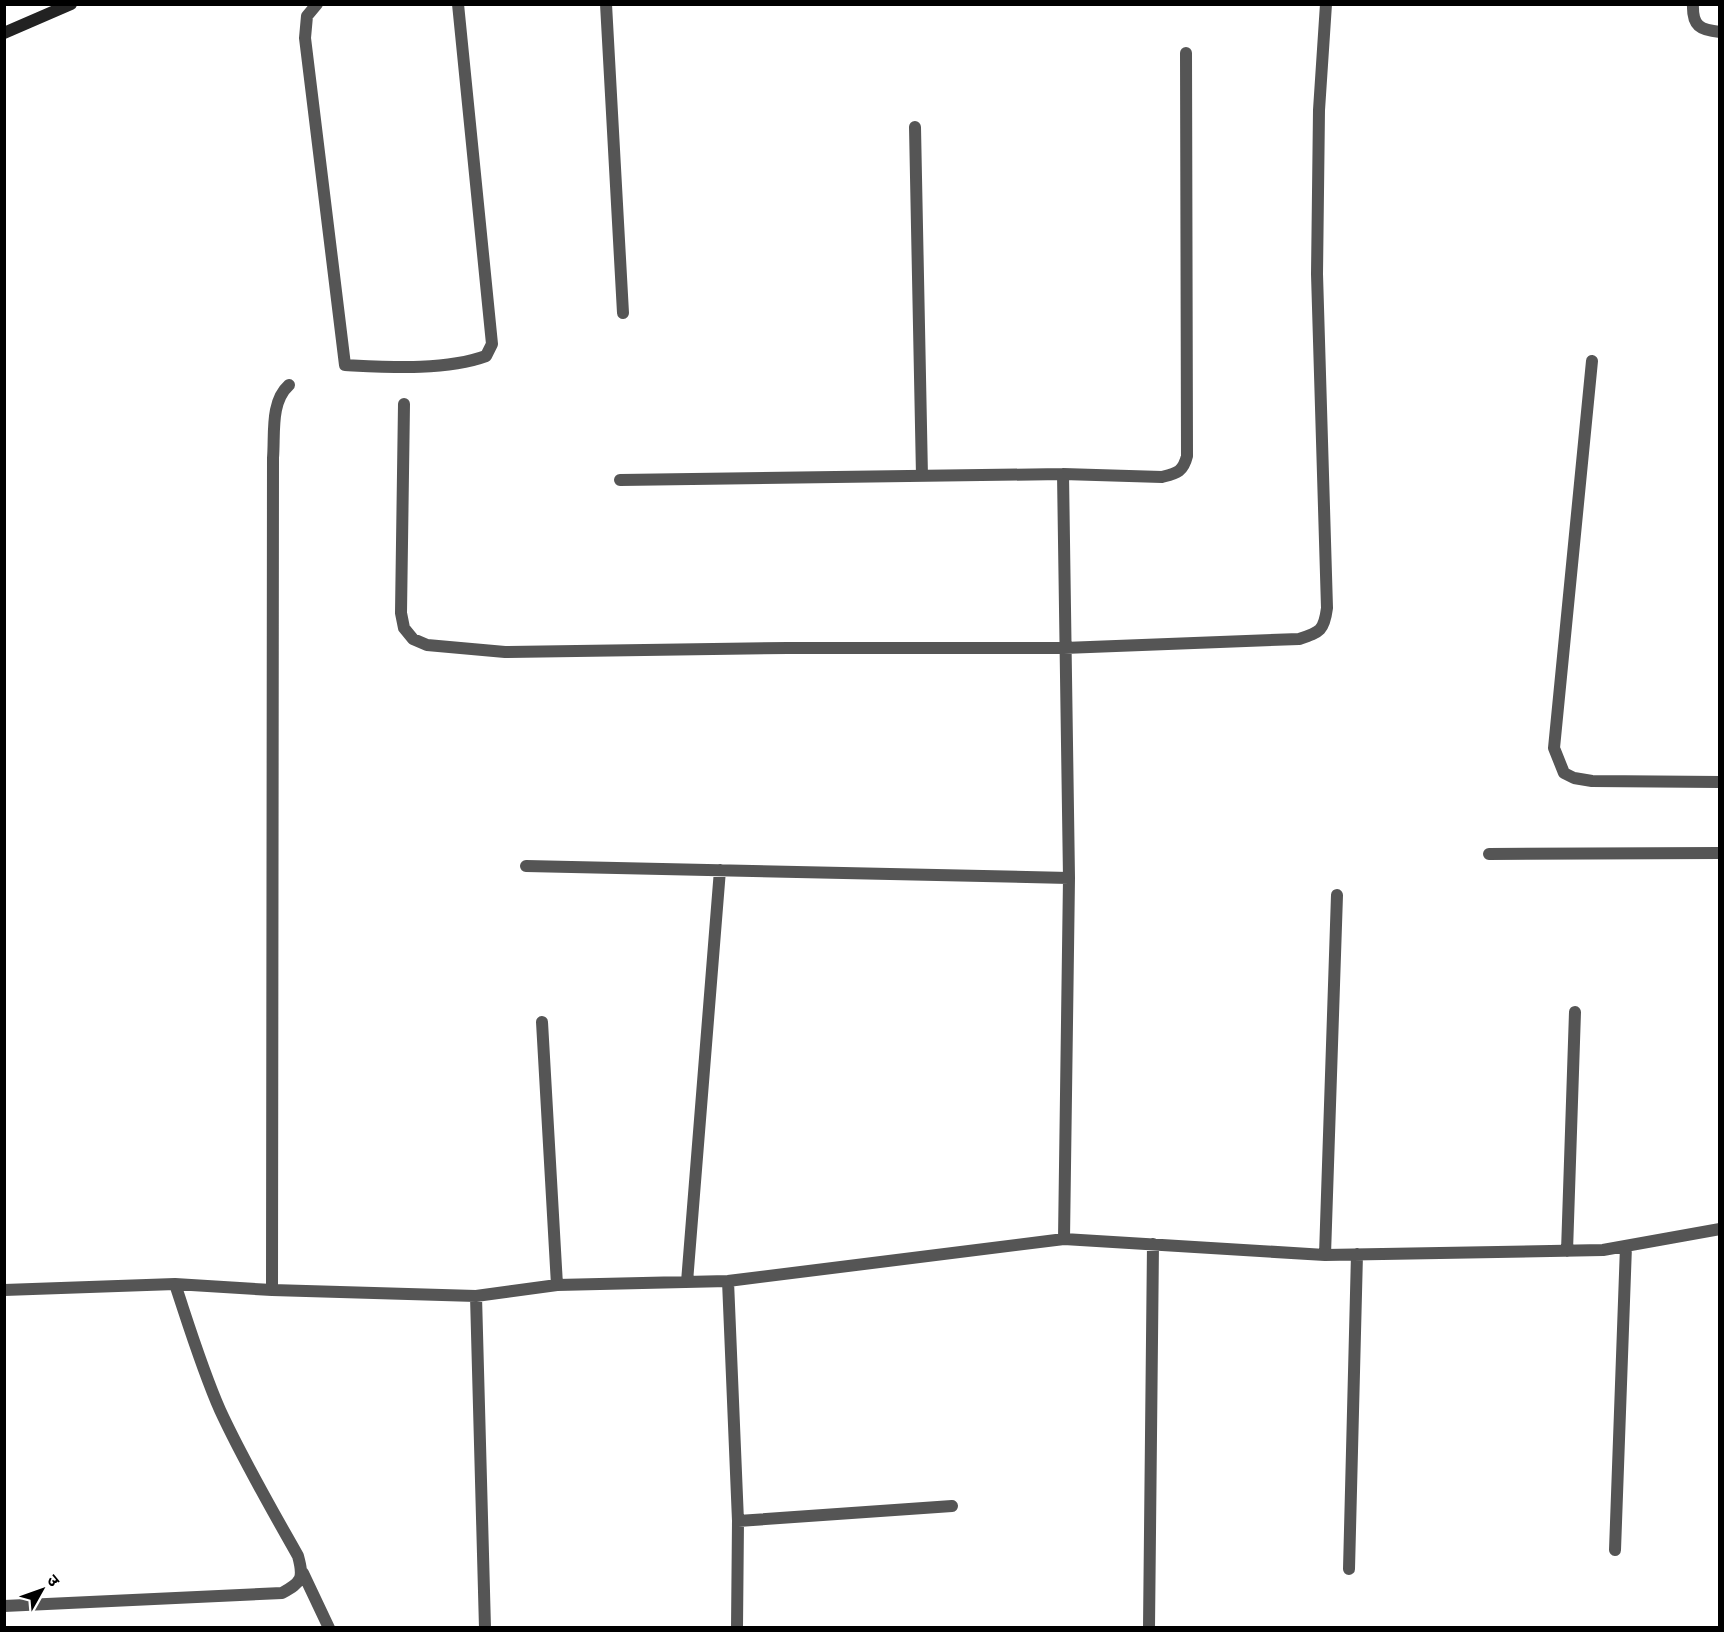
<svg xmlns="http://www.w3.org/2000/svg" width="1724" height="1632" viewBox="0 0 1724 1632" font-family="'Open Sans','Noto Sans Devanagari',sans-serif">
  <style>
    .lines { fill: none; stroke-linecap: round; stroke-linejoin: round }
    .street { stroke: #555; stroke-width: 12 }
    .secondary { stroke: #222; stroke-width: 12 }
  </style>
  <rect width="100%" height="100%" fill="#fff"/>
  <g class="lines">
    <path class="street" d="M 317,4 L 307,16 L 305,38 L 345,365 C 387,367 445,371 486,356 L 492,344 L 458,4
      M 606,4 L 623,313
      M 1693,4 C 1692,26 1700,30 1720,32
      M 915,127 L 922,476
      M 1592,361 L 1554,748 L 1564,773 L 1574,778 L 1592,781 L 1720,782
      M 404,404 L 401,613 L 404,628 L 413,639 L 427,645 L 505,652 L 788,648 L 1064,648 L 1299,639 C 1320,632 1324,631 1327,608 L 1317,274 L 1319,110 L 1326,4
      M 1063,474 L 1069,878 L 1064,1239
      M 620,480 L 1063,474 L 1162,477 C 1177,473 1183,472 1187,456 L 1186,53
      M 1489,854 L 1720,853
      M 526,866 L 1069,878
      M 542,1022 L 557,1285
      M 1567,1251 L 1575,1012
      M 1325,1255 L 1337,895
      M 728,1281 L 738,1521 L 737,1628
      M 687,1282 L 720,870
      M 4,1290 L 175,1284 L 272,1290 L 476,1296 L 557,1285 L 728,1281 L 1064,1239 L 1325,1255 L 1603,1250 L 1720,1229
      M 272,1290 L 273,458 C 275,434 270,402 289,385
      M 476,1296 L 485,1628
      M 738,1521 L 952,1506
      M 1615,1550 L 1626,1246
      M 1349,1569 L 1357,1254
      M 303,1573 L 329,1628
      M 4,1606 L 282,1593 C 302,1582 304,1578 298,1556 C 271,1508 243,1460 220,1410 C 202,1369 189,1326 175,1284
      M 1149,1628 L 1153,1244"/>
    <path class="secondary" d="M 4,33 L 71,4"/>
  </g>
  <rect width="1724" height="1632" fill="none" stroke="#000000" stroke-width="12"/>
  <g transform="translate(42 1590) rotate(50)" stroke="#ffffff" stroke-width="4.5" paint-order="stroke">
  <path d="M0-4.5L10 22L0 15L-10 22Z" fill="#000000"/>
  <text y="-9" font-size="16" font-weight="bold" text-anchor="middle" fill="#000000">उ</text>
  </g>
</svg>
